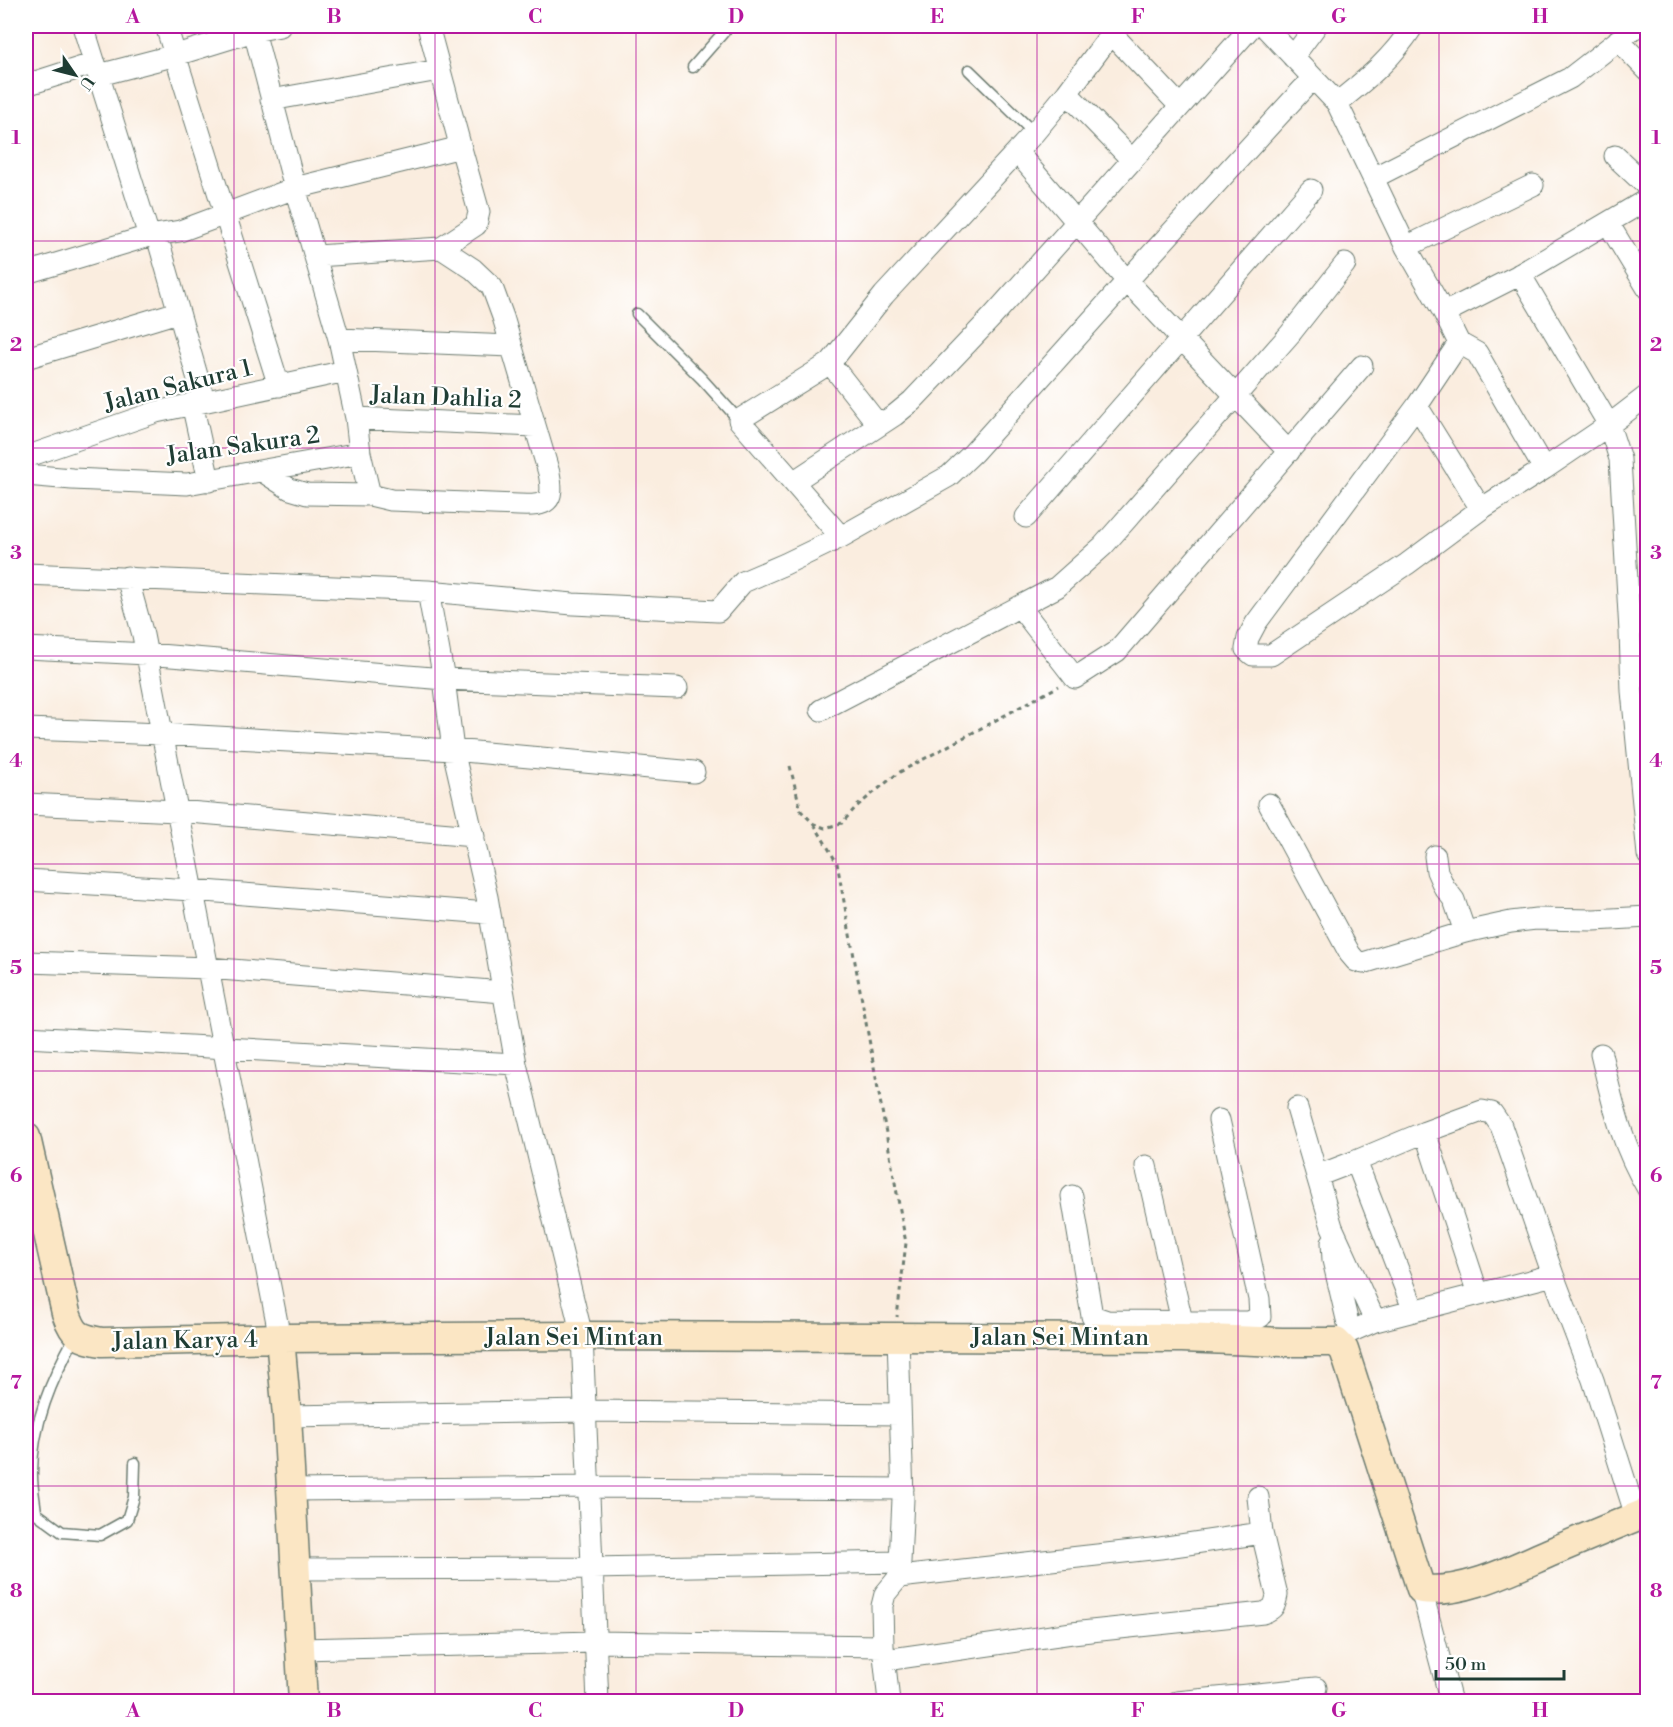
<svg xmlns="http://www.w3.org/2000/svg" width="1673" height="1727" viewBox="0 0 1673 1727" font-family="'Libre Bodoni',serif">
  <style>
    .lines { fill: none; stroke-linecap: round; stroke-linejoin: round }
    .lane-casing { stroke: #6c7b70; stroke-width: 13 }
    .street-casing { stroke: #6c7b70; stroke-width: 23 }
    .secondary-casing { stroke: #6c7b70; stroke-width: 31 }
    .path { stroke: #6c7b70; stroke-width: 3; stroke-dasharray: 4.5 4.5; stroke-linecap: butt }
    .lane { stroke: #fff; stroke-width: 10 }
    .street { stroke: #fff; stroke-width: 21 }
    .secondary { stroke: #fbe6c4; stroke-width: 28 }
    .grid { fill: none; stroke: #b5179e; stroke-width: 1.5; stroke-opacity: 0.55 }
    .labels { text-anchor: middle; stroke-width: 4.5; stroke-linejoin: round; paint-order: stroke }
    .street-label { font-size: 24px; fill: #1f3d34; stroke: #fff }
    .neatline { fill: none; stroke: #b5179e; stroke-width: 2 }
    .grid-label { font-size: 20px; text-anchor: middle; font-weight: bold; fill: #b5179e }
  </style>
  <rect width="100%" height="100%" fill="#fff"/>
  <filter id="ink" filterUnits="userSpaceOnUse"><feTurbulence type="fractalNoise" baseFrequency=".0167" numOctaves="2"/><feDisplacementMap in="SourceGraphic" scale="12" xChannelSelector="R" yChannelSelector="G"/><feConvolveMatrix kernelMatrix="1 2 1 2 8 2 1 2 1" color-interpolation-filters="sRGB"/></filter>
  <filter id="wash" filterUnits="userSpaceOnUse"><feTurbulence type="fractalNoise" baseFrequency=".008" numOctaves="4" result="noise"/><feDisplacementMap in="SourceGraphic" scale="24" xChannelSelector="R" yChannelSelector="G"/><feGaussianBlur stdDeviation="1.35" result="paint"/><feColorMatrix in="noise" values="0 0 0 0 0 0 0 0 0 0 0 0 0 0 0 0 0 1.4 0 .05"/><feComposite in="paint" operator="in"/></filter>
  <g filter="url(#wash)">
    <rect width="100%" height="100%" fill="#faeddf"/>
  </g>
  <g filter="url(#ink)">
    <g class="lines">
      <g class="lane-casing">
        <path id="lane" d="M 693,67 L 729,26
          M 969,70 L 1034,133
          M 637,314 L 702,379 L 739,420
          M 76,1335 C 52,1378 31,1426 32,1476 C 32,1488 35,1501 36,1513 L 62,1532 L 100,1535 L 127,1520 L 134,1497 L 135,1463"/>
      </g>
      <g class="street-casing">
        <path id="street" d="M 166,26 L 279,386
          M 280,26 L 254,31 L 295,188 L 339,339 L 356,418 L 360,453 L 370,495 L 391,500 L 519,505 C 547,506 555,503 549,473 L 503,317 L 492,287 L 473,269 L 441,248
          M 1264,26 L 1337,103 L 1406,247 L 1444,313 L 1517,276 L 1648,199
          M 1111,33 L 1180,106
          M 1618,40 L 1648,71
          M 1293,57 L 1316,26
          M 99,75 L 176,55 L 254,31 L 252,26
          M 26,85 L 95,63
          M 1067,93 L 1132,160
          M 271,100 L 439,70
          M 1337,103 C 1368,78 1391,60 1413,26
          M 1017,152 L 1127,281 L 1289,452
          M 1615,156 L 1648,187
          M 1373,178 L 1570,78 L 1637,26
          M 1608,223 L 1648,289
          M 149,236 L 180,231 L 295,188 L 453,149 L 459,141 L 428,26
          M 157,236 L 204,400
          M 1406,247 L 1533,185
          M 316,256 L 441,248 L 476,225 L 479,212 L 459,141
          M 26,273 L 149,236 L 83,26
          M 1520,274 L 1609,425 L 1620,459 L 1630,632 L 1632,691 L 1648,855
          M 1444,313 L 1459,343 L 1477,353 L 1544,469
          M 339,339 L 511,346
          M 1459,343 L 1417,406 L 1256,623 L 1248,638 L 1246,649 L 1253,655 L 1271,655 L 1407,564 L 1481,509 L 1544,469 L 1609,425 L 1648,395
          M 26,358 L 178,312
          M 830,363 L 873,418 L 884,422
          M 192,403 L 209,481
          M 1417,406 L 1481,509
          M 356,418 L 535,426
          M 26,457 L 156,412 L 346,371
          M 262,471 L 290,489 L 307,494 L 370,495
          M 26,475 L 72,479 L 187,484 L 360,453
          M 793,482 L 895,415 L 912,401 L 992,317 L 1252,26
          M 1026,517 L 1311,190
          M 841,537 L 739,420 L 830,363 L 884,295 L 1034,133 L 1067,93 L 1117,26
          M 26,574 L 428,591 L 573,604 L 718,611 L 743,582 L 785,564 L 841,537 L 949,476 L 973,453 L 1127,281 L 1312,79
          M 127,577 L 143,635 L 280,1338
          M 428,591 L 444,679 L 453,750 L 487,897 L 516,1064 L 582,1336 L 598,1702
          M 1020,607 L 1075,678 L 1117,651 L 1362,366
          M 26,648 L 147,654 L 444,679 L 677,688
          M 821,710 L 1057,587 L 1103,546 L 1290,334 L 1345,264
          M 26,729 L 162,734 L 453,750 L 694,772
          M 26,804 L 177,811 L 474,836
          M 1269,804 L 1350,954 L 1356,961 L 1363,963 L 1465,932 L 1511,922 L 1536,919 L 1594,920 L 1648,917
          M 1435,856 L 1437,871 L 1444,887 L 1454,900 L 1465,932
          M 26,880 L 192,890 L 488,913
          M 26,962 L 208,968 L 503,992
          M 26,1037 L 516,1064
          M 1601,1054 C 1613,1104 1621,1144 1648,1189
          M 1297,1108 L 1332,1227 L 1375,1321
          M 1425,1132 L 1478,1294
          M 1146,1166 L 1182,1321 L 1182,1335
          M 1317,1176 L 1356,1161
          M 1072,1196 L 1092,1316 L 1107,1321 L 1249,1322 L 1260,1317 L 1259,1299 L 1219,1120
          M 1332,1242 L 1333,1260 L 1350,1332
          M 1553,1275 L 1593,1380 L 1636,1516
          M 1336,1342 L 1350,1332 L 1375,1321 L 1553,1275 L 1501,1126 L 1492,1113 L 1482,1111 L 1425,1132 L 1356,1161 L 1414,1311
          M 287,1416 L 586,1411 L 900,1414
          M 291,1490 L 589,1487 L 903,1489
          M 1258,1497 L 1262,1533
          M 295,1569 L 592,1568 L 900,1562
          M 1421,1589 L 1451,1702
          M 300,1649 L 595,1642 L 883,1646
          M 885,1660 L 1072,1633 L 1263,1613 C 1274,1609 1275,1606 1277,1595 L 1262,1533 L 1160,1548 L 899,1577
          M 889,1702 L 883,1646 L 882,1606 L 885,1594 L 899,1577 L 900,1562 L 903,1499 L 898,1336
          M 1177,1702 L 1316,1688"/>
      </g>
      <g class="secondary-casing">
        <path id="secondary" d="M 26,1137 L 66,1313 C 74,1336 79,1338 102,1342 L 280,1338 L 582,1336 L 1182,1338 L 1282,1342 L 1336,1342 L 1344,1350 L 1421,1589 C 1462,1595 1512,1569 1549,1553 C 1582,1539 1615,1525 1648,1512
          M 280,1338 L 287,1416 L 303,1702"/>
      </g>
      <path class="path" d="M 790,766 L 801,811 L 814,824 L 825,828 L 842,823 L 856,807 L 898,773 L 1059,686
        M 814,824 L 837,863 L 906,1243 L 897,1317"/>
      <use href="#lane" class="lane"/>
      <use href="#street" class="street"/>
      <use href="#secondary" class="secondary"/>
    </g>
  </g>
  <path class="grid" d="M 234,26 L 234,1702M 435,26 L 435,1702M 636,26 L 636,1702M 836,26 L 836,1702M 1037,26 L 1037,1702M 1238,26 L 1238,1702M 1439,26 L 1439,1702M 26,241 L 1648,241M 26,448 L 1648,448M 26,656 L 1648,656M 26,864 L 1648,864M 26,1071 L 1648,1071M 26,1279 L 1648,1279M 26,1486 L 1648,1486"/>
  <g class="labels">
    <g class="street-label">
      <text transform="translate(178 385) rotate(-14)" y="8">Jalan Sakura 1</text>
      <text transform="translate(446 397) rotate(2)" y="8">Jalan Dahlia 2</text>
      <text transform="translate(243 445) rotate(-8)" y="8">Jalan Sakura 2</text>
      <text x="574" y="1345">Jalan Sei Mintan</text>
      <text x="1060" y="1345">Jalan Sei Mintan</text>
      <text transform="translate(185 1340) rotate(-1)" y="8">Jalan Karya 4</text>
    </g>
  </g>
  <rect width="1673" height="1727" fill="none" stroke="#fff" stroke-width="66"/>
  <g transform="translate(75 75) rotate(125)" stroke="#ffffff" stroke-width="4.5" paint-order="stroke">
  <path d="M0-4.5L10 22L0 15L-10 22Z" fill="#1f3d34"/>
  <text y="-9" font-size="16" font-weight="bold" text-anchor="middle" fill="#1f3d34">U</text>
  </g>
  <path d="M1436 1670v9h128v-9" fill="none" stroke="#1f3d34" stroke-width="3"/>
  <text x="1445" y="1670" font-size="18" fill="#1f3d34" stroke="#ffffff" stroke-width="4.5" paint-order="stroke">50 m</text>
  <rect x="33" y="33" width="1607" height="1661" class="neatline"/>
  <g class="grid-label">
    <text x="133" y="23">A</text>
    <text x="334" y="23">B</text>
    <text x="535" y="23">C</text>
    <text x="736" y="23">D</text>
    <text x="937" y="23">E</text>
    <text x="1138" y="23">F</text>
    <text x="1339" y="23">G</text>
    <text x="1540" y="23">H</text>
    <text x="16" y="144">1</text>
    <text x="1656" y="144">1</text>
    <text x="16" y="351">2</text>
    <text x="1656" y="351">2</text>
    <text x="16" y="559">3</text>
    <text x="1656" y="559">3</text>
    <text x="16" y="767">4</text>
    <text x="1656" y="767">4</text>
    <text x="16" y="974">5</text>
    <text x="1656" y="974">5</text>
    <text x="16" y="1182">6</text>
    <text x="1656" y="1182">6</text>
    <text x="16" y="1389">7</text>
    <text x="1656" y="1389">7</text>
    <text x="16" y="1597">8</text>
    <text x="1656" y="1597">8</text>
    <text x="133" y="1717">A</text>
    <text x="334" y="1717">B</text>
    <text x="535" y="1717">C</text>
    <text x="736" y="1717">D</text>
    <text x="937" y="1717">E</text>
    <text x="1138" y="1717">F</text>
    <text x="1339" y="1717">G</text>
    <text x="1540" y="1717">H</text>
  </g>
</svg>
